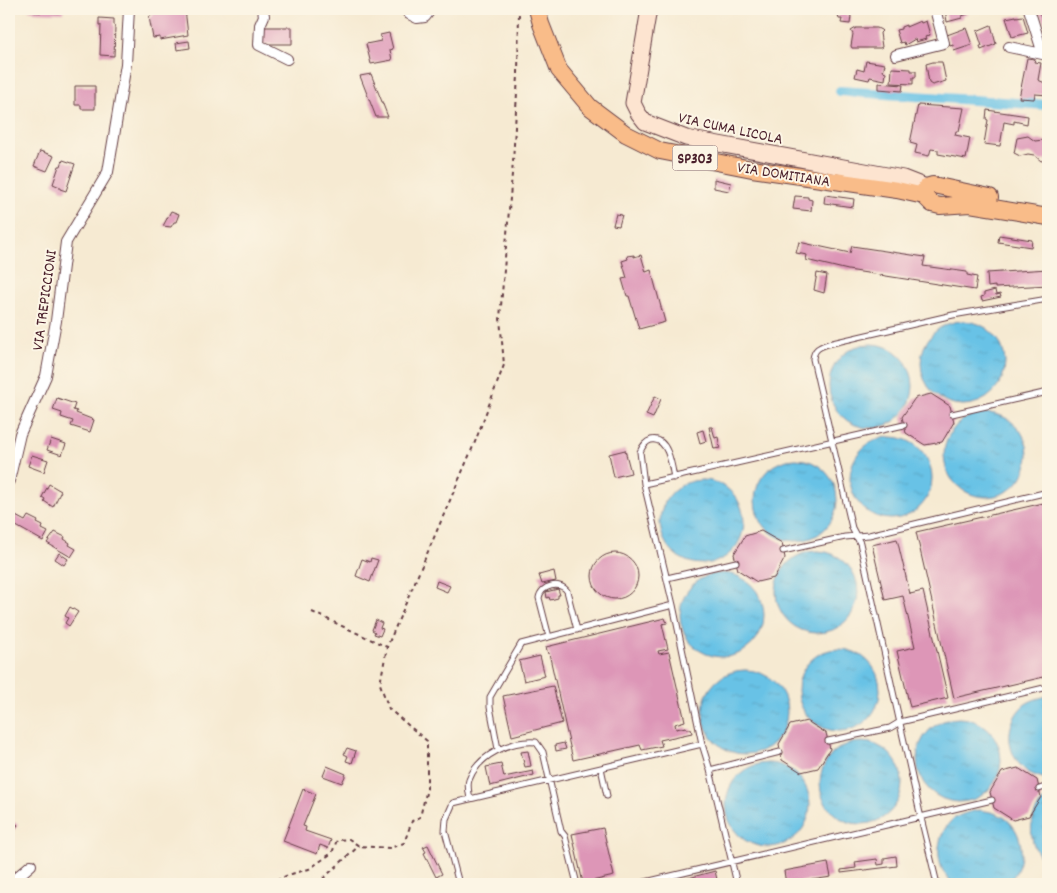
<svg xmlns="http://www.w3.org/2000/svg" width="1057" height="893" viewBox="0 0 1057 893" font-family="Dekko,sans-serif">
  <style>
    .water { fill: url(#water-ripples); stroke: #597088 }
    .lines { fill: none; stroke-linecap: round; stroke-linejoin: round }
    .canal { stroke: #68c2e6; stroke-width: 10 }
    .building { fill: #dd96b7 }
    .lane-casing { stroke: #643d44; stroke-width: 7 }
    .street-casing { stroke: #643d44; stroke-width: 12 }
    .secondary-casing { stroke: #643d44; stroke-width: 17 }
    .primary-casing { stroke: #643d44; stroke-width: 18 }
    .path { stroke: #643d44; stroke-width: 2; stroke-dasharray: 4 4; stroke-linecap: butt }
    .lane { stroke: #fff; stroke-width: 5 }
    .street { stroke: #fff; stroke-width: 10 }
    .secondary { stroke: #fde4d0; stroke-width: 15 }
    .primary { stroke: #f9bc89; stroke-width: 16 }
    .labels { text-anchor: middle; stroke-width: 4; stroke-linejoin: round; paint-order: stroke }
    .shield { fill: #fcf5e5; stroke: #7f5f63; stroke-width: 1 }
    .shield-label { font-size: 15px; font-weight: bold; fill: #4a1f2b }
    .street-label { font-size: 16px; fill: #4a1f2b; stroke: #fcf5e5 }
  </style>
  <defs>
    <pattern id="water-ripples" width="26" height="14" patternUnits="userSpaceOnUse" patternTransform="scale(1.25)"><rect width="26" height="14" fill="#68c2e6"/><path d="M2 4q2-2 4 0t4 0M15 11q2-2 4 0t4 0" fill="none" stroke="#5ca6c5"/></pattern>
  </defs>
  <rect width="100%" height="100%" fill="#fcf5e5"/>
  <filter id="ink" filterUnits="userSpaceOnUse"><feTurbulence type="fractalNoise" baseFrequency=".02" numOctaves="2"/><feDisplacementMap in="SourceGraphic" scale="10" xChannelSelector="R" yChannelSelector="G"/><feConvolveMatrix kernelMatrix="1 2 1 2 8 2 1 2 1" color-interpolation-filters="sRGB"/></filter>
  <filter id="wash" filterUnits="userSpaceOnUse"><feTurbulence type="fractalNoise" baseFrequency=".0096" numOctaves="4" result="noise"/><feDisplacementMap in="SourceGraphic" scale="20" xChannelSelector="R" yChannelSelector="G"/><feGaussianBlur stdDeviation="1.12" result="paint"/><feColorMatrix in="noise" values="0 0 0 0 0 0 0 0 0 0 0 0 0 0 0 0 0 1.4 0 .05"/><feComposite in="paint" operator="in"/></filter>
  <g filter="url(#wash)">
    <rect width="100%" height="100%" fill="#f6ead2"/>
    <path class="water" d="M921 363a42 42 0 1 1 84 0a42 42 0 1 1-84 0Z
      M829 386a42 42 0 1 1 84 0a42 42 0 1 1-84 0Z
      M944 455a42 42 0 1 1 84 0a42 42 0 1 1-84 0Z
      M850 478a41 41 0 1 1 82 0a41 41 0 1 1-82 0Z
      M755 500a41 41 0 1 1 82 0a41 41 0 1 1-82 0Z
      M660 522a42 42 0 1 1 84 0a42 42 0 1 1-84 0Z
      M776 592a41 41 0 1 1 82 0a41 41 0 1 1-82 0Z
      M680 615a42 42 0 1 1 84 0a42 42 0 1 1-84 0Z
      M798 690a41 41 0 1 1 82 0a41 41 0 1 1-82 0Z
      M703 712a42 42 0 1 1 84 0a42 42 0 1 1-84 0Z
      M 1048,696 L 1048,779 L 1046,779 C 1037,776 1028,774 1022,767 C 1005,750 1006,722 1023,706 C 1030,700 1039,698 1048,696 Z
      M917 760a42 42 0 1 1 84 0a42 42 0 1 1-84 0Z
      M820 783a41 41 0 1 1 82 0a41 41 0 1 1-82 0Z
      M726 805a42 42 0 1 1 84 0a42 42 0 1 1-84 0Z
      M 1048,797 L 1048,864 C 1026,848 1026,812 1048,797 Z
      M 978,810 C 988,811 997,813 1005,818 C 1027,835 1026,868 1006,884 L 954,884 C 934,869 934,837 952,820 C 960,814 969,812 978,810 Z"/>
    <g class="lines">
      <path class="canal" d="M 840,91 L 1048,105"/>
    </g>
    <g id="blocks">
      <path class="building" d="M 29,9 L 64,9 L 64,13 L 34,12 L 34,11 L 28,10 Z
        M 152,9 L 185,9 L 188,35 L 160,40 L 160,37 L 153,38 L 149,17 L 152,15 Z
        M 836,9 L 847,11 L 846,15 L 851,16 L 850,24 L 841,23 L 842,19 L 839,19 Z
        M 945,9 L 966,9 L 968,14 L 962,16 L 962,18 L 947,22 Z
        M 1037,9 L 1048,9 L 1048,23 L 1046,25 Z
        M 1016,16 L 1016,17 L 1023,16 L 1028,33 L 1012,37 L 1006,18 Z
        M 99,18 L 114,19 L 114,26 L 115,26 L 114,56 L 100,55 L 101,25 L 99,25 Z
        M 920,21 L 921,23 L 926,21 L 930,35 L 925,37 L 926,39 L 916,42 L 915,39 L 905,45 L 904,42 L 900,43 L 896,30 L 901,29 L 901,27 L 906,25 L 906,27 Z
        M 991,25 L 996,44 L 981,50 L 980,46 L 982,46 L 977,31 Z
        M 261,27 L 292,27 L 292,44 L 261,44 Z
        M 856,28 L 877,28 L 881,30 L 882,31 L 880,33 L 882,47 L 880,48 L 852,48 L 851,46 L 853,34 L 851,31 Z
        M 966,28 L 972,45 L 954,51 L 953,45 L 950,46 L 947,35 Z
        M 389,33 L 393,49 L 390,50 L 392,60 L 371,64 L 366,44 L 381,41 L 380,35 Z
        M 189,41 L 190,48 L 177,50 L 176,43 Z
        M 1027,58 L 1035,59 L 1034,62 L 1041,63 L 1038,80 L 1045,83 L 1048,74 L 1048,95 L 1035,94 L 1034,99 L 1019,98 Z
        M 866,61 L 885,64 L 883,71 L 886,72 L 885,80 L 870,77 L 869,80 L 855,77 L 857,69 L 864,71 Z
        M 933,62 L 942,62 L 946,81 L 932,85 L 929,83 L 926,64 Z
        M 892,68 L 911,69 L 911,71 L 916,71 L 916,77 L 913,77 L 913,84 L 891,83 Z
        M 371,74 L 388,117 L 376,117 L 360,76 Z
        M 879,83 L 903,85 L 902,91 L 879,89 Z
        M 75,86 L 95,86 L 95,109 L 81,109 L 81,105 L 75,105 Z
        M 918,105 L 964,108 L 959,131 L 956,131 L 955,135 L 970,138 L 966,159 L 938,154 L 938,150 L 931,149 L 929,156 L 915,153 L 917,145 L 910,143 Z
        M 987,110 L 1028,116 L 1027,124 L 1014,121 L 1014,124 L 1004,122 L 1000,146 L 984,144 L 988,120 L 986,119 Z
        M 1028,136 L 1035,141 L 1043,140 L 1048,143 L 1048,159 L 1041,161 L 1034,155 L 1028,154 L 1020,156 L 1014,153 L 1017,138 Z
        M 40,151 L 54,156 L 47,171 L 34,166 Z
        M 63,160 L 75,164 L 66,191 L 60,189 L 60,187 L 53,184 L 59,166 L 61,166 Z
        M 714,179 L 731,183 L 729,191 L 714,188 Z
        M 825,195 L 854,199 L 853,207 L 824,203 Z
        M 795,196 L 808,197 L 808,199 L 812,200 L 811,211 L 793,209 Z
        M 171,211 L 179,214 L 176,222 L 174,222 L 171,227 L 163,226 Z
        M 616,214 L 622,215 L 619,226 L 613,225 Z
        M 999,235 L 1032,240 L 1031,247 L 998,242 Z
        M 799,242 L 850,253 L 852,246 L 925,257 L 923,266 L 967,272 L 967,275 L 977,277 L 975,290 L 848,270 L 806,260 L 807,255 L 796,253 Z
        M 634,255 L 634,257 L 641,255 L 646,272 L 651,270 L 665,322 L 639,329 L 629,296 L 627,296 L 622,279 L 627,278 L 622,261 L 628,259 L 627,256 Z
        M 1048,269 L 1048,285 L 995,288 L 995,286 L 988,287 L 987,273 Z
        M 817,273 L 827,275 L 824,293 L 814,290 Z
        M 995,290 L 996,295 L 1000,294 L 1001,297 L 982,301 L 981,297 L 984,296 L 984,293 Z
        M 931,394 L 950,406 L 954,422 L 942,442 L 925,445 L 906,433 L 902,417 L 915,398 Z
        M 655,396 L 661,399 L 653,418 L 646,415 Z
        M 57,398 L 75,404 L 73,410 L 77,411 L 76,413 L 94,420 L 90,432 L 71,426 L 73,421 L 61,417 L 62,413 L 53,410 Z
        M 709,427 L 712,427 L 715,438 L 718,437 L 720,448 L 714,449 Z
        M 703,430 L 706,441 L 700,443 L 697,432 Z
        M 51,439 L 66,444 L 62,455 L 47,450 Z
        M 625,450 L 631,473 L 614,477 L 609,454 Z
        M 32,455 L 48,460 L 44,472 L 28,466 Z
        M 49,484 L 61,491 L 53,507 L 44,501 L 45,499 L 42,497 Z
        M 1048,502 L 1048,676 L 954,698 L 916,532 Z
        M 12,514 L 25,521 L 28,516 L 38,521 L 37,523 L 43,526 L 42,529 L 48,532 L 43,541 L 9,522 Z
        M 761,531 L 782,543 L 785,558 L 774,578 L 757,582 L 738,570 L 734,554 L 745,536 Z
        M 55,532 L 65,537 L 64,539 L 70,543 L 69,545 L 76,549 L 71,557 L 47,543 Z
        M 897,539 L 910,594 L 923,591 L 948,698 L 910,707 L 897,651 L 915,647 L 903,596 L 885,600 L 872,545 Z
        M592 576a23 23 0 1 1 46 0a23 23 0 1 1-46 0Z
        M 59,553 L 68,559 L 64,565 L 55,559 Z
        M 371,558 L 378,560 L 370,582 L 356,576 L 362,559 L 370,562 Z
        M 554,571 L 556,581 L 542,584 L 539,575 Z
        M 437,581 L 450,586 L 447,592 L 435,587 Z
        M 558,589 L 560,595 L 558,595 L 558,598 L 550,600 L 549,597 L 547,598 L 546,592 Z
        M 70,607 L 78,612 L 69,626 L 65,623 L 68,618 L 65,616 Z
        M 665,618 L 667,623 L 662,624 L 668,649 L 658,651 L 659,654 L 669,652 L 685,721 L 675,724 L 676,729 L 686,727 L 687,729 L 691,729 L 692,733 L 660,740 L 662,746 L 642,750 L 640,745 L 573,760 L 549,653 L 548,654 L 546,647 Z
        M 376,620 L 382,623 L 380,628 L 383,629 L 380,636 L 374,634 L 375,632 L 372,630 Z
        M 540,656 L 545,676 L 524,681 L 519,661 Z
        M 553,686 L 562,723 L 512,736 L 503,696 Z
        M 807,721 L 826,733 L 830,749 L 818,768 L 801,772 L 782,760 L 779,744 L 790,725 Z
        M 564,743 L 566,749 L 556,751 L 555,745 Z
        M 347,748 L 356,751 L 352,763 L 346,761 L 348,756 L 344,754 Z
        M 528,751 L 531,766 L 525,767 L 521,752 Z
        M 501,764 L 504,777 L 533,771 L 534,775 L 490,786 L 486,767 Z
        M 327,766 L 346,774 L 342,783 L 323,776 Z
        M 1018,768 L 1037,780 L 1041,797 L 1029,816 L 1013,820 L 994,808 L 990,792 L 1002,772 Z
        M 303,789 L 316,794 L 303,826 L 306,827 L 305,831 L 331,840 L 328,848 L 320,845 L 317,854 L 283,841 Z
        M 11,820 L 18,825 L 9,836 L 9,821 L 10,822 Z
        M 603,828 L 614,876 L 583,883 L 572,834 Z
        M 428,845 L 442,874 L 436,877 L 424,853 L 426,852 L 423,847 Z
        M 896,856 L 897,866 L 841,873 L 841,870 L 856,868 L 855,862 L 877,859 L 878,865 L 884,864 L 884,858 Z
        M 828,863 L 831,877 L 786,884 L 784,871 Z
        M 715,871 L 718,884 L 678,884 L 677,881 Z"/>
    </g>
  </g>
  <g filter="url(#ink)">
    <use href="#blocks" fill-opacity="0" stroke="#643d44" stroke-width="1"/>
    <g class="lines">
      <g class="lane-casing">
        <path id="lane" d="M 952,414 L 1048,392
          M 674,478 C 672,467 668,436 651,440 C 645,442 642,447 640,452 L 644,484 L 673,605 L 702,744 L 710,770 L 737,884
          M 644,484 L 904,425
          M 783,551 L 845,537 L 869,535 L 1048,492
          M 667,578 L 736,562
          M 549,637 L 539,598 C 541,585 560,581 567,591 L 577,630
          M 828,741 L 890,728 L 900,722 L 1048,687
          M 498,749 L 490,707 L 490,697 L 521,644 L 673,605
          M 601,768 L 607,796
          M 710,770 L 780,752
          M 1039,789 L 1048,786
          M 470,799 C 469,794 467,785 469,780 C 478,755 511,740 536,742 L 543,752 L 561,831 L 565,836 L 577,884
          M 459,884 L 445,831 L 446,819 L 453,803 L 702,744
          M 637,884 L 992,800
          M 937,884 L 921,818 L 860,543 L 852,528 L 813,359 C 814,349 819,347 828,344 L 953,315 L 1048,299"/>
      </g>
      <g class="street-casing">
        <path id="street" d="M 263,9 L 264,16 L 260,25 L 259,45 L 287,59
          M 405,9 L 409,14 L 417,18 L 425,17 L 431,9
          M 1029,9 L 1043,54
          M 1009,47 L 1047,55
          M 896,55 L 944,43 L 935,9
          M 9,481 L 20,434 L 46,376 L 56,321 L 66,242 L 108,172 L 126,64 L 129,9
          M 9,884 L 31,865"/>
      </g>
      <g class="secondary-casing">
        <path id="secondary" d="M 649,9 L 633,103 L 638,113 L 645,122 L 686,138 L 903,178 L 926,187"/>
      </g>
      <g class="primary-casing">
        <path id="primary" d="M 537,9 L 541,24 L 559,70 L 590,107 L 626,134 L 660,151 L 752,169 L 897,190 L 924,196 L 932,204 L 940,206 L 970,204 L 1048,217
          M 924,196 L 924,191 L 926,187 L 933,185 L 990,197"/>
      </g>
      <path class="path" d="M 312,612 L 387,647 L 475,442 L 504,365 L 500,318 L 513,162 L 518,75 L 519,9
        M 269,884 L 288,875 L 309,869 L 332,853 L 337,840 L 349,839 L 359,846 L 390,848 L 404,843 L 412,821 L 420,817 L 427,789 L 427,741 L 389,709 L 380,684 L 387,647
        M 317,884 L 359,846"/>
      <use href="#lane" class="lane"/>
      <use href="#street" class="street"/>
      <use href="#secondary" class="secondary"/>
      <use href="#primary" class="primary"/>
    </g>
  </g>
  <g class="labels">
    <rect class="shield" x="672.5" y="145.5" width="45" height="25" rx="4"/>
    <g class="shield-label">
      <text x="695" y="163">SP303</text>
    </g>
    <g class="street-label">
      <text transform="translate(731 127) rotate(12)" y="6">VIA CUMA LICOLA</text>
      <text transform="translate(784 173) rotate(9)" y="6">VIA DOMITIANA</text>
      <text transform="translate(43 300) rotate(-82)" y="6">VIA TREPICCIONI</text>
    </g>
  </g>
  <rect width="1057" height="893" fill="none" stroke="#fcf5e5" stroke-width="30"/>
</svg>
